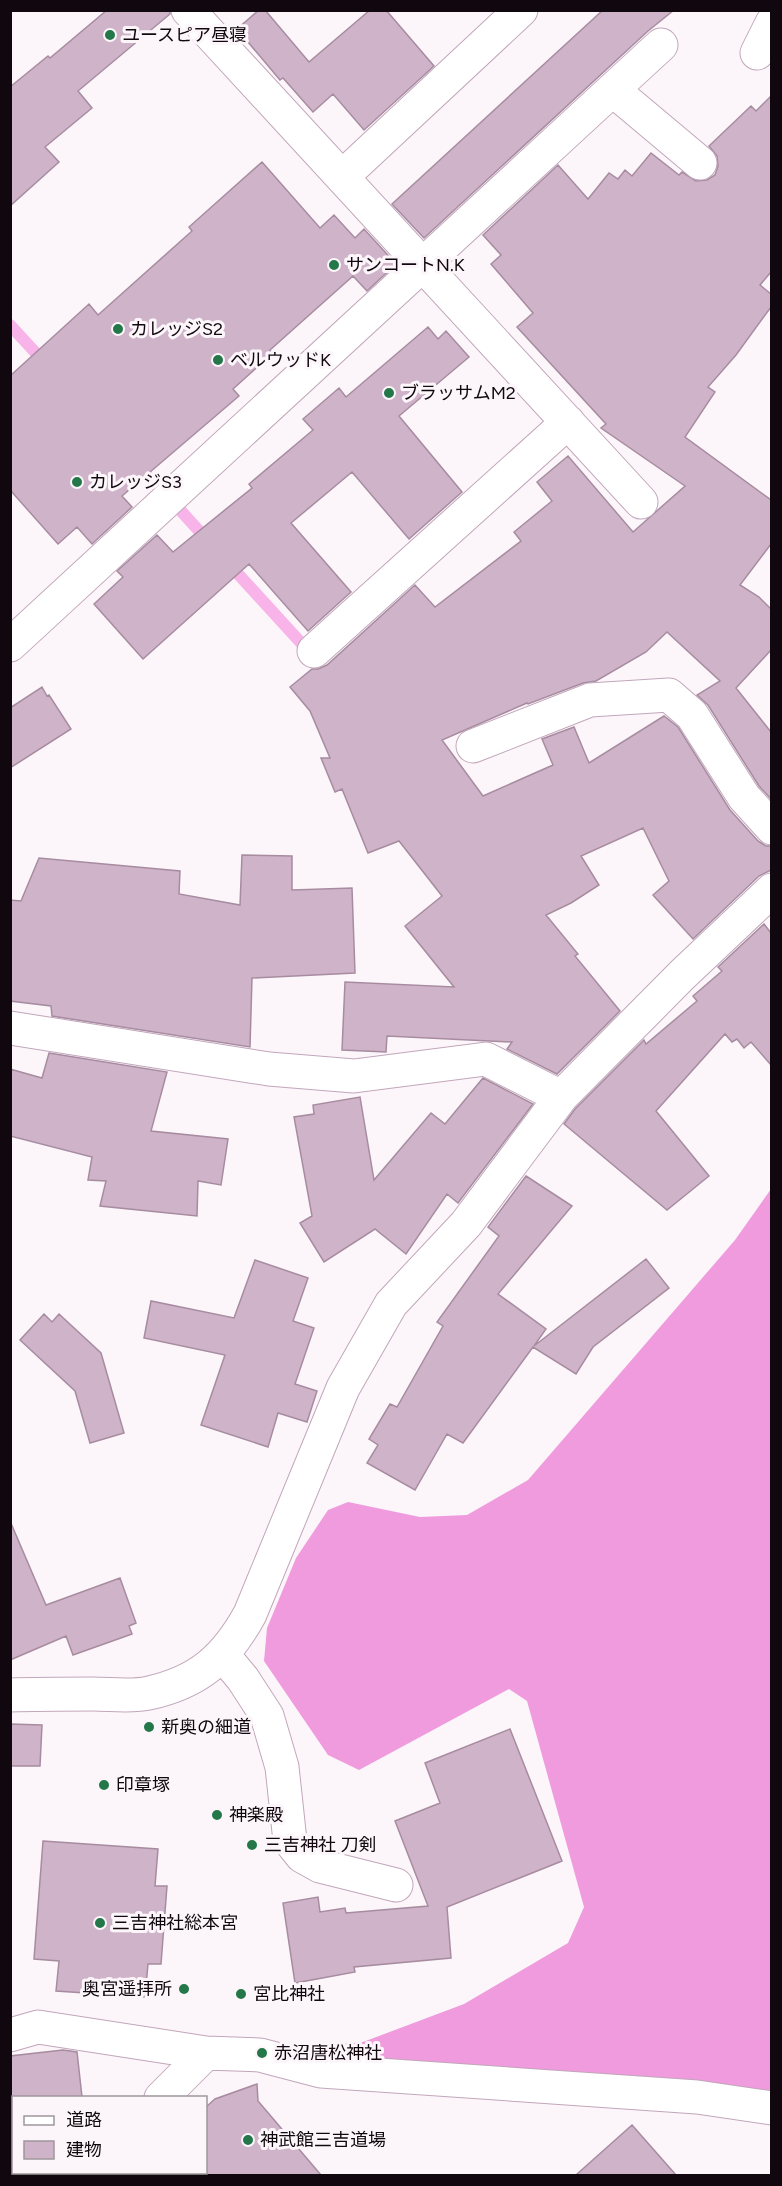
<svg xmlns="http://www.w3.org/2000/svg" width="782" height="2186" viewBox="0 0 782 2186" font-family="Figtree,'Noto Sans JP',sans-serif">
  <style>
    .forest { fill: #ef9bdd }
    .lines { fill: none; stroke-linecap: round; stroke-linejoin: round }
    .stream { stroke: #f8b4e8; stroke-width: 12 }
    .building { fill: #cfb3c8; stroke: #a78ca0; stroke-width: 1.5 }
    .minor-casing { stroke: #c2a6bb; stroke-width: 35 }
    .minor { stroke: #fff; stroke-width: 33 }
    .poi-dot { fill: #247749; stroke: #fcf6fb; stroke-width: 2 }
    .labels { text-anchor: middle; stroke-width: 6; stroke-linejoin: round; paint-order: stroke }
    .poi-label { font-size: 18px; fill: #11080f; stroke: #fcf6fb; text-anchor: start }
  </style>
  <rect width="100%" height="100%" fill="#fcf6fb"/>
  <path class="forest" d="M 771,1189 L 771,2095 L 596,2073 L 321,2065 L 290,2049 L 363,2042 L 464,2004 L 568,1943 L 584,1907 L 527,1701 L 509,1689 L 359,1770 L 328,1755 L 264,1661 L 267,1628 L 296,1558 L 328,1510 L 348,1502 L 420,1517 L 467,1515 L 528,1480 L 735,1240 Z"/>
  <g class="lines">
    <path class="stream" d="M 10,325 L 46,364
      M 136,464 L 159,489
      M 181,511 L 210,543
      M 228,563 L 302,644"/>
  </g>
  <path class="building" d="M 107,10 L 170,10 L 170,14 L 78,91 L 92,108 L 45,147 L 59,162 L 10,206 L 10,87 L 48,56 L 50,58 Z
    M 259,10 L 265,10 L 309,62 L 370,10 L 386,10 L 434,66 L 364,130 L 333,94 L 313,112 L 283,78 L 280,80 L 237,29 Z
    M 603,10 L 674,10 L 648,31 L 424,238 L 392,204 Z
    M 771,96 L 771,272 L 760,285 L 771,294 L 771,307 L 736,355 L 708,387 L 715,392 L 685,437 L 771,500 L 771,544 L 740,585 L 759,597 L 771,609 L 771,650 L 736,688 L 771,732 L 771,799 L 759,786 L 708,705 L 697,695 L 720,681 L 667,632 L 646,652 L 596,681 L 583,683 L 528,704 L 527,703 L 442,740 L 483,796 L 553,765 L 542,739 L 574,727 L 589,763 L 664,716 L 678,727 L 730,810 L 758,841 L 766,846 L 771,846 L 771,870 L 759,876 L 693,939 L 653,895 L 669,881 L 643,828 L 581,856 L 599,885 L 571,903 L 546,915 L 578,954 L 575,956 L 620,1011 L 557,1074 L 507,1049 L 512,1042 L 387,1036 L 386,1052 L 342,1050 L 345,982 L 454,987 L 405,926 L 442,896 L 399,841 L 368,853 L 342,789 L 335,792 L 321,758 L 330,758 L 310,711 L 290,687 L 312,669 L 318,669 L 327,665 L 415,585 L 435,607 L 521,541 L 514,532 L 552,501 L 537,482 L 568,456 L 633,532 L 685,486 L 601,428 L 606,424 L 517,327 L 533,313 L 491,264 L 501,255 L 483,235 L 558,165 L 588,199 L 609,173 L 618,179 L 625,170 L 632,176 L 651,153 L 679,175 L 682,172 L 696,181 L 707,180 L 715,175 L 718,166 L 717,156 L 709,146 L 751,106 L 756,111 Z
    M 262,162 L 320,228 L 334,215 L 355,238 L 364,229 L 396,264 L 367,291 L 353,276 L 270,350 L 273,353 L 233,389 L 239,396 L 122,496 L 132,507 L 92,544 L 77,527 L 58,544 L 11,491 L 10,376 L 89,304 L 98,315 L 192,231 L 189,227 Z
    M 428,327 L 438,339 L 446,331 L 469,357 L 399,416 L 462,492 L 409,539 L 352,472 L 291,523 L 351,592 L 308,631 L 249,564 L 143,659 L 94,604 L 123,577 L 117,571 L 157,535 L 173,552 L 252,488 L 249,484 L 313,430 L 303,419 L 339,388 L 346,397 Z
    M 42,687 L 47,696 L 49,695 L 71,729 L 10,768 L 10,708 Z
    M 242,855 L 292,856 L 292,890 L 352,888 L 355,973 L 252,978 L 250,1047 L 52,1016 L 51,1006 L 10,1001 L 10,900 L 21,901 L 39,858 L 180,871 L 179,894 L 240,905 Z
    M 764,924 L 771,933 L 771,1065 L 751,1042 L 744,1048 L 737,1039 L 732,1042 L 725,1034 L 656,1111 L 709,1176 L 667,1210 L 564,1124 L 575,1109 L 644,1040 L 646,1044 L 697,1001 L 693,996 L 722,971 L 718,967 Z
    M 49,1053 L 167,1072 L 151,1131 L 228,1139 L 221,1185 L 198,1181 L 197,1216 L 100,1206 L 106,1181 L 88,1180 L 92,1157 L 10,1136 L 10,1069 L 42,1078 Z
    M 483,1078 L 533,1104 L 458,1203 L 447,1194 L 406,1254 L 375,1229 L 324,1262 L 300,1223 L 312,1216 L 294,1117 L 314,1114 L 313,1105 L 360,1097 L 374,1180 L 431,1113 L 445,1124 Z
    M 526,1176 L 572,1206 L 498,1294 L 546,1329 L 534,1346 L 646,1259 L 669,1288 L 593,1347 L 576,1374 L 533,1347 L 463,1443 L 447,1434 L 415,1490 L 367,1463 L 378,1445 L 369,1439 L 390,1404 L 397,1407 L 443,1326 L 437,1322 L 499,1236 L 488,1227 Z
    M 255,1260 L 308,1278 L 293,1321 L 314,1328 L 295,1384 L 317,1391 L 307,1422 L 278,1413 L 268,1447 L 201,1425 L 225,1355 L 144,1338 L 151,1301 L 234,1318 Z
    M 44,1314 L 52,1322 L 59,1314 L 101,1353 L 124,1433 L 90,1443 L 75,1391 L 20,1340 Z
    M 10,1521 L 46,1605 L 120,1578 L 136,1623 L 129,1626 L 132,1634 L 73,1655 L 66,1636 L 10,1660 Z
    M 10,1724 L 42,1725 L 40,1766 L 10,1766 Z
    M 510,1729 L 562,1861 L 447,1907 L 451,1958 L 354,1967 L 355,1972 L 295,1983 L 283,1903 L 318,1897 L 320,1912 L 345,1908 L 346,1913 L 428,1906 L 395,1821 L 440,1803 L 425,1763 Z
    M 43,1841 L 158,1849 L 155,1886 L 167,1886 L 161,1964 L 148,1964 L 145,1997 L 56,1991 L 59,1961 L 34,1959 Z
    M 63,2050 L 77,2052 L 82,2097 L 10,2097 L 10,2056 Z
    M 257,2084 L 258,2101 L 321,2175 L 206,2175 L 206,2107 L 215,2099 Z
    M 632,2125 L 676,2175 L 576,2175 Z"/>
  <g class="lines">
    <g class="minor-casing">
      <path id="minor" d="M 188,10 L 641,502
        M 757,53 L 772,23
        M 613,90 L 700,163
        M 342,177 L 521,10
        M 10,645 L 661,45
        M 314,651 L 568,422
        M 473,746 L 590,700 L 669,695 L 692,715 L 744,797 L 772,828
        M 10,1028 L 269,1069 L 354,1076 L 486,1059 L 561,1097
        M 223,1655 L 243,1679 L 267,1716 L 282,1767 L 290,1841 L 302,1856 L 320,1866 L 396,1885
        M 10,1695 C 38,1694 66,1694 93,1694 C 111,1694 132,1697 149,1693 C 199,1682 226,1658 250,1614 L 343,1388 L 391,1304 L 466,1224 L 561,1097 L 682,975 L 772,890
        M 10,2035 L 38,2027 L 206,2053 L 260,2055 L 321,2071 L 697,2097 L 772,2108
        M 161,2098 L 206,2053
        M 83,2176 L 86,2172"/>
    </g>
    <use href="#minor" class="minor"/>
  </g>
  <g class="poi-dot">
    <circle cx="110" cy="35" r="6"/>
    <circle cx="334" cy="265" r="6"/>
    <circle cx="118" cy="329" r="6"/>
    <circle cx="218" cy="360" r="6"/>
    <circle cx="389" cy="393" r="6"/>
    <circle cx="77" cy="482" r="6"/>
    <circle cx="149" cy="1727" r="6"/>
    <circle cx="104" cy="1785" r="6"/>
    <circle cx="217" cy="1815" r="6"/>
    <circle cx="252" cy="1845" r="6"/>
    <circle cx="100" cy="1923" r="6"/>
    <circle cx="184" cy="1989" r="6"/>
    <circle cx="241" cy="1994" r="6"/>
    <circle cx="262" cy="2053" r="6"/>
    <circle cx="248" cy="2140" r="6"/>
  </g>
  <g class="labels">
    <g class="poi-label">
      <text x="122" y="41">ユースピア昼寝</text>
      <text x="346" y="271">サンコートN.K</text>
      <text x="130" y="335">カレッジS2</text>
      <text x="230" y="366">ベルウッドK</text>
      <text x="401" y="399">ブラッサムM2</text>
      <text x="89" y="488">カレッジS3</text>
      <text x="161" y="1733">新奥の細道</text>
      <text x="116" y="1791">印章塚</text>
      <text x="229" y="1821">神楽殿</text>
      <text x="264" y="1851">三吉神社 刀剣</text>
      <text x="112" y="1929">三吉神社総本宮</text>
      <text x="172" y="1995" text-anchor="end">奥宮遥拝所</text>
      <text x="253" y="2000">宮比神社</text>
      <text x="274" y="2059">赤沼唐松神社</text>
      <text x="260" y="2146">神武館三吉道場</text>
    </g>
  </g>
  <rect width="782" height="2186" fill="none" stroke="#11080f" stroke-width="24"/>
  <rect x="12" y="2096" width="195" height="78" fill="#fcf6fb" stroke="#9e979d" stroke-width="1.5"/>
  <rect x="24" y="2116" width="30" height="9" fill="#ffffff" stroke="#9e979d" stroke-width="1.5"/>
  <text x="66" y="2126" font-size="18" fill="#11080f">道路</text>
  <rect x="24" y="2141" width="30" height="18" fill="#cfb3c8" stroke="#9e979d" stroke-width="1.5"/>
  <text x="66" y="2156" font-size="18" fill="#11080f">建物</text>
</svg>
